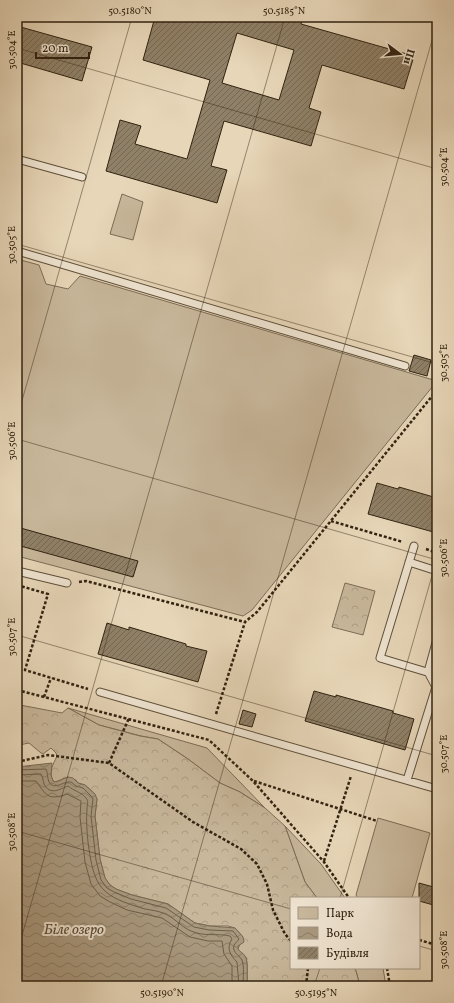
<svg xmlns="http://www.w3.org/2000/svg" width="454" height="1003" viewBox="0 0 454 1003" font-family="Vollkorn,serif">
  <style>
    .green { fill: #c8b79b; stroke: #7c6c56 }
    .forest { fill: url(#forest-crowns); stroke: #7c6c56 }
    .water { fill: url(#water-waves); stroke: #796953 }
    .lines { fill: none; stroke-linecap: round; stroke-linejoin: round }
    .shore { stroke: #6c5e48; stroke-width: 1 }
    .building { fill: url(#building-hatch); stroke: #302210; fill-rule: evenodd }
    .service-casing { stroke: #5e4f3a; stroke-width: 9 }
    .path { stroke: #302210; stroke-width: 2.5; stroke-dasharray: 3 2; stroke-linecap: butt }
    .service { stroke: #efe4d1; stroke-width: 7 }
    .ticks { fill: none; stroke: #302210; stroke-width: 1; stroke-opacity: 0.45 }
    .labels { text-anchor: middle; stroke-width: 4; stroke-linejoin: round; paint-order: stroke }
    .water-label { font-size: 15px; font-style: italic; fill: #5a4c37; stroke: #efe4d1 }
    .neatline { fill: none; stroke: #302210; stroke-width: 1.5 }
    .ticks-label { font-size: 10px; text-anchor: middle; fill: #302210 }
  </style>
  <defs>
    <pattern id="forest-crowns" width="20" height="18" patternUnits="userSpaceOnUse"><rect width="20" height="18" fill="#c8b79b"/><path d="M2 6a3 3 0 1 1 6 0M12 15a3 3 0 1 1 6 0" fill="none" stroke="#ac9d84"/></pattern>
    <pattern id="water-waves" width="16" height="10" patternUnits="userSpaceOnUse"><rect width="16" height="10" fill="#a9997f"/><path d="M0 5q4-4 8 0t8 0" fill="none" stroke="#8a7c67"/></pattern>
    <pattern id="building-hatch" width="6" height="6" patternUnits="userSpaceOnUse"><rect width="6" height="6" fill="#8f8067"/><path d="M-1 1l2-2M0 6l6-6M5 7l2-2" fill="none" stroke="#756853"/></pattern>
  </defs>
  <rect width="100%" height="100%" fill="#e7d6b8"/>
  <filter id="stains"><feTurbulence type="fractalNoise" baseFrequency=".005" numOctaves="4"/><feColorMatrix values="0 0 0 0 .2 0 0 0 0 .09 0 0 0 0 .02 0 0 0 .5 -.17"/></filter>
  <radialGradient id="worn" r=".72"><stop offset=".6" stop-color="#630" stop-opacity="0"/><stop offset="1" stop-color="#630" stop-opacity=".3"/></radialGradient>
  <path class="green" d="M 122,194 L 143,202 L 133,240 L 110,234 Z
    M 17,259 L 39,265 L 46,284 L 68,289 L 80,276 L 437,381 L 252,610 L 243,616 L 17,556 Z
    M 68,708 L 207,748 L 265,808 L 240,792 L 220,783 L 188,759 L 158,739 L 141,736 L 99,725 Z
    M 378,818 L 430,833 L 412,898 L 358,898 L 356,895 Z
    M 285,826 L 321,864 L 345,898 L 317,898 L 305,882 Z
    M 354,968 L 383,968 L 386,986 L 360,986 L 356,971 Z"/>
  <path class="forest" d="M 345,583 L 375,591 L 363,635 L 332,627 Z
    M 20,705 L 62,713 L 68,708 L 99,725 L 140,736 L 158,739 L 188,759 L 220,783 L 240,792 L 265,808 L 285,826 L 305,882 L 317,898 L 291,898 L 291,968 L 354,968 L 356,971 L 360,986 L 248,986 C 246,978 249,962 245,956 C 243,953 240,952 238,949 L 243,937 L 235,928 L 228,926 L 210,926 L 195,923 L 168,904 L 132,895 L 116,889 L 110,885 L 105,878 L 100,859 L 95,816 L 97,799 L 92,791 L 85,785 L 78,783 L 76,780 L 68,777 L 55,782 L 53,781 C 48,771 53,765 57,756 L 56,753 L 51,748 L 43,754 L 41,753 L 29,743 L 19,745 L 17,743 L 17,716 Z"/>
  <path class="water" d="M 52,763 L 51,775 L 53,781 L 56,782 L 68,777 L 73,778 L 78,783 L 85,785 L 95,794 L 97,799 L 95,816 L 100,859 L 105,878 L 110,885 L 116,889 L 132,895 L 168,904 L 195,923 L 210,926 L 235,928 L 243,937 L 244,942 L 238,946 L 238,949 C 240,952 243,953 245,956 C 249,962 246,978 248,986 L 17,986 L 17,767 Z"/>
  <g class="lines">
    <path class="shore" d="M 17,770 L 46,769 C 48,773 47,778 49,782 C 54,791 63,781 71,782 L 76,786 L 83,788 L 91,796 L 93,799 L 91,816 L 96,860 L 101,880 L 107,888 L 114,892 L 131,899 L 166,908 L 194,927 L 209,930 L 233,931 L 239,939 C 237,942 232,945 234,950 C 235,954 240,956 242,960 C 245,968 242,978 244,986
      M 17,775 L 41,774 C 43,777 43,781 44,784 C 50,796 60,789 68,786 C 74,791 81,792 86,798 C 89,801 87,805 87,809 C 86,820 87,832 88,842 C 94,889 101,896 145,909 C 151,910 158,911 163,913 C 173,916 181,927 191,931 C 204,937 217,933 230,936 L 232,939 C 226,948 230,955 237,962 L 239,986
      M 17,781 L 36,781 C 46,795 48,801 67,794 L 81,801 L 80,817 L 85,862 L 91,884 L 100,896 L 110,902 L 127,910 L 162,918 L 190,937 L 208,941 L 222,941 L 224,954 L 232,966 L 232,986"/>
  </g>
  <path class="building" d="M 155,17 L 303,17 L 301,24 L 414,56 L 404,89 L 322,65 L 309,108 L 321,112 L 311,146 L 224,121 L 211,166 L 227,170 L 217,203 L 106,171 L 120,120 L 141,126 L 135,144 L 187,159 L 210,80 L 143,60 ZM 237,33 L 294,50 L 279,100 L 222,83 Z
    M 17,26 L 92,47 L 82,81 L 17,62 Z
    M 414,355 L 431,360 L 427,376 L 409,371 Z
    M 377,483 L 398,489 L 399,487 L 437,498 L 437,533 L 368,514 Z
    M 17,527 L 138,561 L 133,577 L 17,545 Z
    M 107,623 L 129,630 L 129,627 L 186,644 L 186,646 L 207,651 L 198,682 L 98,654 Z
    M 314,691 L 336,697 L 336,695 L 393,711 L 393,713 L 414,719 L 405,750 L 305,721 Z
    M 243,710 L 256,714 L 252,727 L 239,724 Z
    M 419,883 L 437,888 L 437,906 L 419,901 Z"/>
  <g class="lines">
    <g class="service-casing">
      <path id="service" d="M 17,159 L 82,177
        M 17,251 L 405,366
        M 414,546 L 380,658 L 437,675
        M 409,562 L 437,571
        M 17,571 L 67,583
        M 100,692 L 437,789
        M 407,780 L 436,687 L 428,672 L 437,639"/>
    </g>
    <path class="path" d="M 331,521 L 403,542
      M 426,549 L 437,553
      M 79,582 L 86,581 L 245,622
      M 17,585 L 48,594 L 25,670 L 88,689
      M 17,690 L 209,740 L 253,781 L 324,862 L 349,898
      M 44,697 L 51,678
      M 17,706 L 21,691
      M 216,714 L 245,622 L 257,612 L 437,390
      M 17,762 L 48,755 L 109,763 L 193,822 L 241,849 L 257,864 L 267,884 L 273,910 L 285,934 L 291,941
      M 109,763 L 129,718
      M 254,781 L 377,821
      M 324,861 L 351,776
      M 419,940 L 437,945
      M 387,968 L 390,986
      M 306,986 L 308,968
      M 432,986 L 437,965"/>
    <use href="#service" class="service"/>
  </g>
  <path class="ticks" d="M 17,48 L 437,169M 17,244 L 437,364M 17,418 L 132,17M 17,439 L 437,560M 17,635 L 437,756M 17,831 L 291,909M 340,898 L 437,558M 419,946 L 437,951M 17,953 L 285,17M 161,986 L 437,23M 314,986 L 320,968"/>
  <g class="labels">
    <g class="water-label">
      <text x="74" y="934">Біле озеро</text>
    </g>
  </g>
  <rect width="454" height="1003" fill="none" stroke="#e7d6b8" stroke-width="44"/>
  <rect x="290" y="897" width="130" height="72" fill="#efe4d1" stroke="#a39684"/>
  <rect x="298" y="907" width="20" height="12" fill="#c8b79b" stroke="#a39684"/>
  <text x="326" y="917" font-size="12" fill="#302210">Парк</text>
  <rect x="298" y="927" width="20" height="12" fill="url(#water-waves)" stroke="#a39684"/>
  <text x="326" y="937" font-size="12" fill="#302210">Вода</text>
  <rect x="298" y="947" width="20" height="12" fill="url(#building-hatch)" stroke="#a39684"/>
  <text x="326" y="957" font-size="12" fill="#302210">Будівля</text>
  <g transform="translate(400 54) rotate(106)" stroke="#efe4d1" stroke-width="3" paint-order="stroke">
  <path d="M0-3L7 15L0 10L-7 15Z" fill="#302210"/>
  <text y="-6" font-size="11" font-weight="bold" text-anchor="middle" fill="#302210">Пн</text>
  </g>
  <path d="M36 52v6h53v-6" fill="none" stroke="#302210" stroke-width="2"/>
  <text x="42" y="52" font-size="12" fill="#302210" stroke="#efe4d1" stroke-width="3" paint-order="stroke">20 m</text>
  <rect x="22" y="22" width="410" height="959" class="neatline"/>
  <g class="ticks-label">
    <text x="130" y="14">50.5180°N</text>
    <text x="284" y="14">50.5185°N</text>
    <text transform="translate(11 50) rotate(-90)" y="4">30.504°E</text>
    <text transform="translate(443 167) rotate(-90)" y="4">30.504°E</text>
    <text transform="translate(11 245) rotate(-90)" y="4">30.505°E</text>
    <text transform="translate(443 363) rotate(-90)" y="4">30.505°E</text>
    <text transform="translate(11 441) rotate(-90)" y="4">30.506°E</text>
    <text transform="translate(443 558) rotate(-90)" y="4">30.506°E</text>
    <text transform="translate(11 637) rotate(-90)" y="4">30.507°E</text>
    <text transform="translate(443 754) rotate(-90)" y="4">30.507°E</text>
    <text transform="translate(11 832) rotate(-90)" y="4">30.508°E</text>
    <text transform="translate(443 950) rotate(-90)" y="4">30.508°E</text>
    <text x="162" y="996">50.5190°N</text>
    <text x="316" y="996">50.5195°N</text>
  </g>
  <rect width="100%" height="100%" filter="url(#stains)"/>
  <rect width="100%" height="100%" fill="url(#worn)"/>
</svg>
